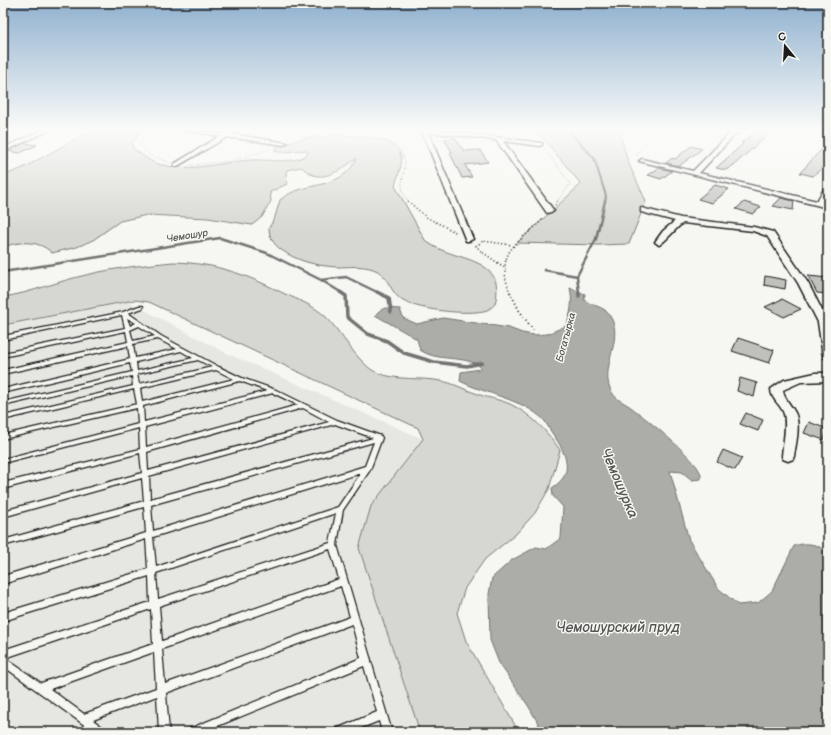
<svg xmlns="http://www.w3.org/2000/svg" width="831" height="735" viewBox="0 0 831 735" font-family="'Balsamiq Sans',sans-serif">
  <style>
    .built { fill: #e6e6e2 }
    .green { fill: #d6d6d2; stroke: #797977 }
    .water { fill: #acaca9; stroke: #727271 }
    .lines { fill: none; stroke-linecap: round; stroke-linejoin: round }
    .stream-far2 { stroke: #727271; stroke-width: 2 }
    .stream-far1 { stroke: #727271; stroke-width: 2.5 }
    .stream { stroke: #727271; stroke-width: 3.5 }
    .building { fill: #c0c0bd; stroke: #1c1c1c }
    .lane-casing { stroke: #1c1c1c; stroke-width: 2.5 }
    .street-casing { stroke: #1c1c1c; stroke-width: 3 }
    .path-far2 { stroke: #1c1c1c; stroke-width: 1; stroke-dasharray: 0.5 2; stroke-linecap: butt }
    .path-far1 { stroke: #1c1c1c; stroke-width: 1.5; stroke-dasharray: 1 2.5; stroke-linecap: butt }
    .path { stroke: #1c1c1c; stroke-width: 2; stroke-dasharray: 1 3; stroke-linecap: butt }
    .lane { fill: #f6f6f2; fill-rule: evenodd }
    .street { fill: #f6f6f2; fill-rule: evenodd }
    .labels { text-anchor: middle; stroke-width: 3; stroke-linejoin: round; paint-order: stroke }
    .far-water-label { font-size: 10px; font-style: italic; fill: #565654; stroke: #f6f6f2 }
    .near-water-label { font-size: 14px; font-style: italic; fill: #565654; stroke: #f6f6f2 }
  </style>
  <rect width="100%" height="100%" fill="#f6f6f2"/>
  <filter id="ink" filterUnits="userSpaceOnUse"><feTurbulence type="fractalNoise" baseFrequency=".025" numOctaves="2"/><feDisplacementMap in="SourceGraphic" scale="8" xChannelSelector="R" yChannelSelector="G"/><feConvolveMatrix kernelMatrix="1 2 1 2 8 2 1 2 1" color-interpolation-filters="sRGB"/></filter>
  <g filter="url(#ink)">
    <path class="built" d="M 129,302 L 226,353 L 423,439 L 371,506 L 359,548 L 420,732 L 21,732 L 3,717 L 3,325 Z"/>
    <path class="green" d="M 94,129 L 141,129 L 132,144 L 133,148 C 142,155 151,163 162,165 C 193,172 221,162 251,160 C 268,159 294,165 308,154 L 307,151 C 296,148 286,155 275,151 L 275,148 C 286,144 297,140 308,138 C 328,135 394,130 401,156 C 403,165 397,177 395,186 L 425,240 C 450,263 508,253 495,304 C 493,306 490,309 487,310 C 471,316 411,310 399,298 C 389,289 387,273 373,269 C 362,265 349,267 337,267 C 317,266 296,261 280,249 C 274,244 269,237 269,228 L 275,217 L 280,200 C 304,179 341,193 357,158 C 346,166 327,182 311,174 C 307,172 305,169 301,167 L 287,170 L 286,172 L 287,184 L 270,192 L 271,201 L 262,217 L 252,225 L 208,218 L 147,215 L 120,221 L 93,240 L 77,247 L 52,253 C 39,240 20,241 3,247 L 3,176 L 23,168 Z
      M 529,129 L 627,129 L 621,137 L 628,162 L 646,201 L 629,244 L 599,245 L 517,243 L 581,184 L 542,137 Z
      M 173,262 C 217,263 247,275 285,294 C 299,300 314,306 325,316 C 340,330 360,367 378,373 C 398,381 421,377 441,381 C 453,383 463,389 475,393 C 486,398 499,399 510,404 C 531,414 547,431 560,450 L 549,489 L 535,513 L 516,534 L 485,559 L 465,588 L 457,613 L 466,641 L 519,732 L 420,732 L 359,548 L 371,506 L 423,439 L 418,428 L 149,302 L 135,300 L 3,325 L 3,297 C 31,293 58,281 86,275 C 114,268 144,265 173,262 Z"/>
    <path class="water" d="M 570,288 L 585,294 L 584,300 C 590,305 600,306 605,310 C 631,335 595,368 613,394 C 618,401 626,403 632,408 C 648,420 691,455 699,470 C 701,473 701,476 701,479 L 692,480 L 682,472 L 670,471 L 689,540 L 718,588 L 738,605 L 758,603 L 772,591 L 794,546 C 806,542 819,543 828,554 L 828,732 L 543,732 L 529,707 L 499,663 L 490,640 L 489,594 L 492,578 L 512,560 L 536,547 L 546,549 L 561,538 L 563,507 L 553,496 L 552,488 C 564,480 569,472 565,457 C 562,448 558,441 552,433 C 549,429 547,424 544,420 C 523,399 485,394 460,381 L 461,372 L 480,369 L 479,365 C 460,355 437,362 420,350 L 417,339 L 375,315 L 379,311 L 385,308 L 400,309 L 403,318 L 417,324 L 443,318 L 509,328 L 522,333 L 534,335 L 547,334 L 566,326 C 571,314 573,301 570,288 Z"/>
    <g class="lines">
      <path class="stream-far2" d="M 567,129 L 594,158 L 606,196 L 605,202"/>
      <path class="stream-far1" d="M 544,270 L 577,276
        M 3,272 L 220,238 L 267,253 L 321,280 L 346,277 L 379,293
        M 321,280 L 342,293
        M 579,293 L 577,276 L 596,239 L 605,201"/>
      <path class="stream" d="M 340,292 L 346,296 L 347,317 L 368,334 L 387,341 L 404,353 L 434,362 L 467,366 L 482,363
        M 377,292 L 389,298 L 391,312
        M 579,292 L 579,296"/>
    </g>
    <path class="building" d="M 760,129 L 774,129 L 734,165 L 726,170 L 716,168 L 744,143 L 741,143 Z
      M 455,138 L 464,151 L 480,150 L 488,162 L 465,165 L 472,177 L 462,178 L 450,153 L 452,152 L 444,139 Z
      M 828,142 L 828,162 L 823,168 L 822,168 L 813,176 L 800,173 Z
      M 25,143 L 37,145 L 20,153 L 8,151 Z
      M 691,146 L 702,149 L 679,166 L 666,163 L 672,158 L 675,159 Z
      M 659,168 L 672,171 L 661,179 L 648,175 Z
      M 715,185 L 729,189 L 712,203 L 698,199 Z
      M 781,198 L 794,201 L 793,210 L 773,206 Z
      M 744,202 L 761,207 L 753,214 L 736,209 Z
      M 765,276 L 786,280 L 785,289 L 764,285 Z
      M 808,276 L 828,278 L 828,294 L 817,293 Z
      M 782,299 L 801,309 L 784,317 L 765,307 Z
      M 738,338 L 774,350 L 769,363 L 732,351 Z
      M 740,378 L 757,383 L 754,397 L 737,391 Z
      M 746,413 L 763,420 L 758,431 L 740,424 Z
      M 809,422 L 827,429 L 824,440 L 804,433 Z
      M 723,450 L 742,458 L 735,470 L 717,462 Z"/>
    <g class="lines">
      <g class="lane-casing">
        <path id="lane" d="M 139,306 L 143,306 L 143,308 L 128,313 L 161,336 L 219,367 L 242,378 L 276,390 L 337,420 L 381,436 L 382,438 L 370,470 L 343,510 L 337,545 L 370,657 L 371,660 L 371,661 L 392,732 L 382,732 L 379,721 L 351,732 L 334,732 L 336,729 L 377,712 L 364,666 L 203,732 L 187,732 L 189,729 L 361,658 L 352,624 L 166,693 L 169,732 L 159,732 L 157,696 L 93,720 L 105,729 L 107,732 L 94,732 L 3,666 L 3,650 L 150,602 L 149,576 L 3,621 L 3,613 L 148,569 L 146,539 L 3,584 L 3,576 L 146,533 L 144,507 L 3,546 L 3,540 L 144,501 L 142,478 L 3,517 L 3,511 L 142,473 L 140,453 L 3,489 L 3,483 L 140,449 L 139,428 L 3,463 L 3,459 L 138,424 L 137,408 L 3,439 L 3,435 L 137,404 L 134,389 L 3,420 L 3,416 L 133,386 L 132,376 L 3,406 L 3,402 L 132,372 L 130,363 L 3,393 L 3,389 L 130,359 L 128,346 L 3,374 L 3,370 L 128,342 L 126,331 L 3,357 L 3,353 L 125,328 L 122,315 L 3,340 L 3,336 L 123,312 ZM 127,318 L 136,323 L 130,326 ZM 139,326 L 155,336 L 133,341 L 130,330 ZM 158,339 L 177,349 L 135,358 L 133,344 ZM 181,351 L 193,358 L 137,371 L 136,362 ZM 198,360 L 212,367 L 139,384 L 137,374 ZM 216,370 L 234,379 L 142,402 L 140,388 ZM 240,381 L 267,391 L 144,422 L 143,406 ZM 273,393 L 298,405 L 146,447 L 145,427 ZM 303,408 L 329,422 L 148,471 L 147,452 ZM 335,424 L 373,438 L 150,499 L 149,476 ZM 374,442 L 365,466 L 153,531 L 151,505 ZM 361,473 L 338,507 L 156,567 L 153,537 ZM 336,513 L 330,543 L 158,599 L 156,573 ZM 330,549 L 339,579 L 162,641 L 159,606 ZM 341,586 L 350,617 L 165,684 L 162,649 ZM 151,609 L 153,644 L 41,683 L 5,658 ZM 154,652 L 156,688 L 84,714 L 50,689 Z"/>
      </g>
      <g class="street-casing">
        <path id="street" d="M 45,129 L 52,129 L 3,152 L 3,148 Z
          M 177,129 C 192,127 211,135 224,133 C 230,132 232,129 239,129 L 232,134 L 287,143 L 284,145 L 227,137 L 176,167 L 174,166 L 174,164 L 220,136 Z
          M 417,129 L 431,129 L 542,143 L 542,145 L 540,146 L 503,141 L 554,211 L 547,213 L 496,140 L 428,132 L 473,239 L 469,241 L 466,241 L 422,131 Z
          M 734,129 L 740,129 L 699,173 L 817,201 L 825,187 L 828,187 L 828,195 L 824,203 L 828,204 L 828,208 L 639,161 L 642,159 L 693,171 Z
          M 820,129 L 828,129 L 828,132 L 821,130 Z
          M 641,208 L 681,218 L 754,227 L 773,232 L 808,283 L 828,322 L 828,360 L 823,357 L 818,322 L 798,283 L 767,236 L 753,231 L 683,223 C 677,227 664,243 659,245 L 655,242 L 663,231 L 675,221 L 641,212 Z
          M 815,373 L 828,373 L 828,381 L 801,382 L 783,390 C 783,398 793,407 796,415 C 800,428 796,443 794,456 L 793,459 L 788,461 L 783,459 L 782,456 C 783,443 787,427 784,414 C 781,404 771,400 771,389 L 784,380 Z"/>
      </g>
      <path class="path-far2" d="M 145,129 L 140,145 L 149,155 L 171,163
        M 525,129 L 532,136
        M 291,141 C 306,137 321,132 336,130 C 355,128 399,136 404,158 C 408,176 394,183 409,202
        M 545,149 L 570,184 L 557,202
        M 636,156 L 649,137 L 649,132 L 658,129
        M 191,165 L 231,161 L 270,149"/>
      <path class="path-far1" d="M 408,201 L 426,217 L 457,233
        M 555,205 L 558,201
        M 504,267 L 482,252 L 476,246 L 483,241 L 512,245
        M 510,293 C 494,249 518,245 544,218"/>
      <path class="path" d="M 510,292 L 519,310 L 533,330"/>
      <use href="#lane" class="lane"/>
      <use href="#street" class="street"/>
    </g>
  </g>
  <linearGradient id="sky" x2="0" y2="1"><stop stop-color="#90b1cf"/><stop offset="0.56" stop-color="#fbfbf9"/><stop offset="1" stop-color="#fbfbf9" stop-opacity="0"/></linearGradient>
  <rect width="831" height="232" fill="url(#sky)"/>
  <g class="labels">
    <g class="far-water-label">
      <text transform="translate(187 235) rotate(-9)" y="4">Чемошур</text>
      <text transform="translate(565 337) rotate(-75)" y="4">Богатырка</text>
    </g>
    <g class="near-water-label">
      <text transform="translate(620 483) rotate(67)" y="5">Чемошурка</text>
      <text x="618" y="632">Чемошурский пруд</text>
    </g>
  </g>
  <rect width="831" height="735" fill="none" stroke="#f6f6f2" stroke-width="16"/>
  <rect x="8" y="8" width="815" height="719" fill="none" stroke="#1c1c1c" stroke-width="1.5" filter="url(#ink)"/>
  <g transform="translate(785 46) rotate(342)" stroke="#f6f6f2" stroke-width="3" paint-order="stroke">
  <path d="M0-3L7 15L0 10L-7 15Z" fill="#1c1c1c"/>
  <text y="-6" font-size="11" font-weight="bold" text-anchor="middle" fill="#1c1c1c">С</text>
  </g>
</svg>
